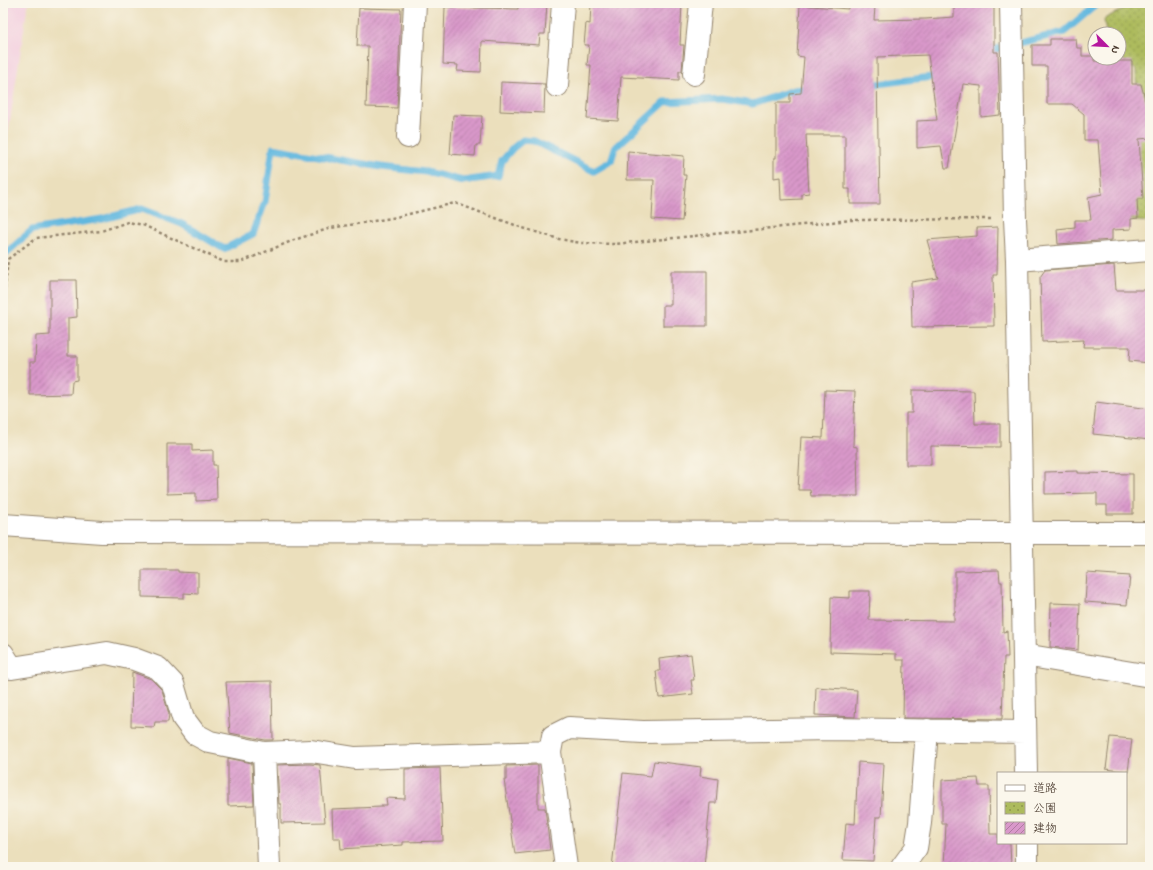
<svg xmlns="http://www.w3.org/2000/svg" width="1153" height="870" viewBox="0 0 1153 870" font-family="'Indie Flower','Klee One',sans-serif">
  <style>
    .built { fill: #f3cfdf }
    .park { fill: url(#park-dots); stroke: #74723e }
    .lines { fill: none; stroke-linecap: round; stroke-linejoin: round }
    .stream { stroke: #62b8df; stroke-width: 7 }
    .building { fill: url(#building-hatch) }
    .minor-casing { stroke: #93846d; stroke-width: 24 }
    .path { stroke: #93846d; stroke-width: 2.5; stroke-dasharray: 3 3; stroke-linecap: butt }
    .minor { stroke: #fff; stroke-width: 22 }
  </style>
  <defs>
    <pattern id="park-dots" width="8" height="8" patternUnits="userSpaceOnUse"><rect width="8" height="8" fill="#adbb5d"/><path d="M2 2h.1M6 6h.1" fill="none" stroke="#8e984c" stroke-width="1.8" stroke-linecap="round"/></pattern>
    <pattern id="building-hatch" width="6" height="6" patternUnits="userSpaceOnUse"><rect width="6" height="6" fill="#d998ca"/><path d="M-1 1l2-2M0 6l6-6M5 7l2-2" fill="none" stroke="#b17ca3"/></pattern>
  </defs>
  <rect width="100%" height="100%" fill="#fbf7ec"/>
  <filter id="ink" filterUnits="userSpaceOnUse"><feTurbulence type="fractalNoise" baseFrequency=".025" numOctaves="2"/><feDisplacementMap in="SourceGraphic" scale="8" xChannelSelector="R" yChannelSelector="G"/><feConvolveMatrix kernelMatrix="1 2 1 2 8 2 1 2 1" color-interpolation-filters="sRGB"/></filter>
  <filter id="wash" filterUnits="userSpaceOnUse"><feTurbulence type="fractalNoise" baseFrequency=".012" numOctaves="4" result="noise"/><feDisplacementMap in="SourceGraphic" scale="16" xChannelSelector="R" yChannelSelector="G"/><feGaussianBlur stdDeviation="0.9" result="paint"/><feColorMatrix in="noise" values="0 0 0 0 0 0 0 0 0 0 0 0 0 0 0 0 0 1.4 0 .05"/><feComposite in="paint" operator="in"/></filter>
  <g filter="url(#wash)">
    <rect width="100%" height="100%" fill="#ebdfbc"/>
    <path class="built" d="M 3,3 L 28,3 L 3,166 Z"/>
    <path class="park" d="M 1135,3 L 1150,3 L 1150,222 L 1126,220 L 1138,135 L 1136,70 L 1119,56 L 1119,34 L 1106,34 L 1104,19 Z"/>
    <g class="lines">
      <path class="stream" d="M 991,61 L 996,49 L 1064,32 L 1098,3
        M 869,85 L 940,76
        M 3,256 L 32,230 L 102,219 L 142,209 L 182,224 L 224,249 L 253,234 L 265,202 L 273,148 L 381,167 L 426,172 L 463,181 L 498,176 L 502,161 L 513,148 L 523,140 L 534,141 L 594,171 L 611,161 L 615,148 L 665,102 L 722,99 L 753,104 L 793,90 L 811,88"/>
    </g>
    <g id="blocks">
      <path class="building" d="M 518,3 L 547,3 L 545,34 L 540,34 L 539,45 L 482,41 L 481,72 L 457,71 L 458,65 L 443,64 L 445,7 L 518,9 Z
        M 591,3 L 682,3 L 680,45 L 684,45 L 682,71 L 679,71 L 679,80 L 621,77 L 618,121 L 587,119 L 591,65 L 587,65 L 589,45 L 584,45 L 586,23 L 590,24 Z
        M 849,3 L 868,3 L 868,6 L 875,7 L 874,20 L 925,19 L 954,17 L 954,3 L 994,3 L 994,52 L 998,52 L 1000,115 L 981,117 L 981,86 L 963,84 L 949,168 L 945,168 L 941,146 L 917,148 L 917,121 L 937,120 L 928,55 L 877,57 L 878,145 L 879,145 L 880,204 L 850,204 L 850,189 L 845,189 L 845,135 L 806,135 L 809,193 L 802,194 L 802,199 L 781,200 L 780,177 L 774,178 L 774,158 L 776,158 L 776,103 L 790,103 L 790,94 L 801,93 L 804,57 L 797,56 L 800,5 L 848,9 Z
        M 359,8 L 401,9 L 397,108 L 366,107 L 368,46 L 357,46 Z
        M 1050,39 L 1076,39 L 1077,48 L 1082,48 L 1082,56 L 1094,56 L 1094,61 L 1132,61 L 1132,84 L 1141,84 L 1150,118 L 1150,138 L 1139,139 L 1143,199 L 1137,199 L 1138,218 L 1131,219 L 1131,229 L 1112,230 L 1112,240 L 1058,244 L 1057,229 L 1075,227 L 1075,220 L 1091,220 L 1088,197 L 1102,194 L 1098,140 L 1084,140 L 1084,114 L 1072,104 L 1047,104 L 1047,66 L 1032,66 L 1032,45 L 1050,45 Z
        M 501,82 L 545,84 L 544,113 L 500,111 Z
        M 453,115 L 482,116 L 480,145 L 476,145 L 475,156 L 450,154 Z
        M 628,151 L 684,156 L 683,175 L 686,175 L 682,221 L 652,219 L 654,180 L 627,180 Z
        M 998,227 L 997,275 L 993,275 L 994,326 L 912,327 L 911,282 L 938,278 L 927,240 L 977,236 L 977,228 Z
        M 1114,265 L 1116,290 L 1148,290 L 1150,363 L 1129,361 L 1130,347 L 1083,347 L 1084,340 L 1042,342 L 1040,277 L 1045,270 Z
        M 671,271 L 707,271 L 707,326 L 663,326 L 663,305 L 671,305 Z
        M 50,280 L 76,280 L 77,317 L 68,318 L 68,356 L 77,356 L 77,380 L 72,381 L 71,394 L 30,395 L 30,362 L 35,362 L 36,336 L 50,335 Z
        M 825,390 L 855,391 L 853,446 L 857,447 L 858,496 L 811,496 L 810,490 L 798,490 L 801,437 L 823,438 Z
        M 912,390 L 974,391 L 975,424 L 1000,424 L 1000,447 L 931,446 L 931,465 L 906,465 L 906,413 L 912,413 Z
        M 1096,402 L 1150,409 L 1150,440 L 1093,434 Z
        M 167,444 L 192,444 L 192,451 L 213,450 L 213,465 L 216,465 L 217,500 L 196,501 L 196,493 L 167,494 Z
        M 1078,471 L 1078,473 L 1133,474 L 1133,514 L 1107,514 L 1107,505 L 1097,505 L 1097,493 L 1045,494 L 1045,472 Z
        M 142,570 L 178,570 L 178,572 L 198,573 L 198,594 L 184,593 L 184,598 L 142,597 Z
        M 999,570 L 1000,582 L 1002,582 L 1003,632 L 1007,631 L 1008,657 L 1004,657 L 1002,719 L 903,718 L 904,660 L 896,660 L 896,654 L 830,652 L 831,597 L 850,598 L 850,591 L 870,591 L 869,620 L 954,621 L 954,612 L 955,612 L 955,571 Z
        M 1087,573 L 1130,576 L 1127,605 L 1085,602 Z
        M 1051,603 L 1080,604 L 1078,650 L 1050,647 Z
        M 691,654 L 694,680 L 691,680 L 693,694 L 659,698 L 656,671 L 660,671 L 659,658 Z
        M 132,672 L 151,679 L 162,690 L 169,714 L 168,722 L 155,722 L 154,727 L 131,726 Z
        M 272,681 L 273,740 L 265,740 L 230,733 L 226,682 Z
        M 816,687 L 857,690 L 855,717 L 815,715 Z
        M 1110,737 L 1132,739 L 1128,772 L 1106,769 Z
        M 228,758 L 252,763 L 254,805 L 228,806 Z
        M 654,761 L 701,767 L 700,776 L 718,779 L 716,803 L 710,803 L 704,867 L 612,867 L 623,773 L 651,776 Z
        M 858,762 L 884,764 L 881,817 L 876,817 L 873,861 L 843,860 L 846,823 L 855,824 Z
        M 310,764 L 320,765 L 325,822 L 281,823 L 281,804 L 279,804 L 277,765 Z
        M 538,765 L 538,808 L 545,808 L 550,850 L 515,854 L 504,780 L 506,780 L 506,766 Z
        M 440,768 L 443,841 L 403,842 L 403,845 L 341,849 L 340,838 L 333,838 L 332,809 L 382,807 L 382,805 L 387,805 L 386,798 L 405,799 L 405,769 Z
        M 978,778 L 979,786 L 989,786 L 990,834 L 998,834 L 998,843 L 1010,843 L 1011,867 L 944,867 L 946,824 L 942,824 L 942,780 Z"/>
    </g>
  </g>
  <g filter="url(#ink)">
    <use href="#blocks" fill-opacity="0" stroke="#93846d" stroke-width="1"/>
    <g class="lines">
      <g class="minor-casing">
        <path id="minor" d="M 1011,3 L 1015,219 L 1017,260 L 1026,773
          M 694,74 L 701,3
          M 557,86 L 563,3
          M 408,137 L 415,3
          M 1017,260 L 1150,250
          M 3,525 L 102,532 L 1150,533
          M 3,654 L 12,668 L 107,653 L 134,659 L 158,668 L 173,684 L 183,718 L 195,734 L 210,742 L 264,753 L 311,751 L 355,758 L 550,752 L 553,736 L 569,728 L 643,732 L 831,729 L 1025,732
          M 1024,655 L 1150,676
          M 550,752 L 566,867
          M 264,753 L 269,867
          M 1027,843 L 1027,867
          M 902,867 L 916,848 L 920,823 L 927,730"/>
      </g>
      <path class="path" d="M 3,307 L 8,259 L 36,238 L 101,231 L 128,222 L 143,225 L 224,262 L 241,262 L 294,240 L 331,228 L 392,218 L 455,203 L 523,228 L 559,239 L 581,243 L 615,244 L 851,220 L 993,219"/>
      <use href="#minor" class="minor"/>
    </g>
  </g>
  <rect width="1153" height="870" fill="none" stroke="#fbf7ec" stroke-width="16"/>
  <rect x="997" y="772" width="130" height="72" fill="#fbf7ec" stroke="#aea59a"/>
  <rect x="1005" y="785" width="20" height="6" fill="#ffffff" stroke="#aea59a"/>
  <text x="1033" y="792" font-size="12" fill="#3b2a1e">道路</text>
  <rect x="1005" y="802" width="20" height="12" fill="url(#park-dots)" stroke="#aea59a"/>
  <text x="1033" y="812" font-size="12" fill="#3b2a1e">公園</text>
  <rect x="1005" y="822" width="20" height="12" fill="url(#building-hatch)" stroke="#aea59a"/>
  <text x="1033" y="832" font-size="12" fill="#3b2a1e">建物</text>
  <g transform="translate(1107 46) rotate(114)"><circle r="19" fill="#fbf7ec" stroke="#aea59a"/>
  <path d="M0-3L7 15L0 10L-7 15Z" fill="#b5179e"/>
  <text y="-6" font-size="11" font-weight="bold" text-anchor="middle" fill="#3b2a1e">N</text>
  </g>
</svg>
